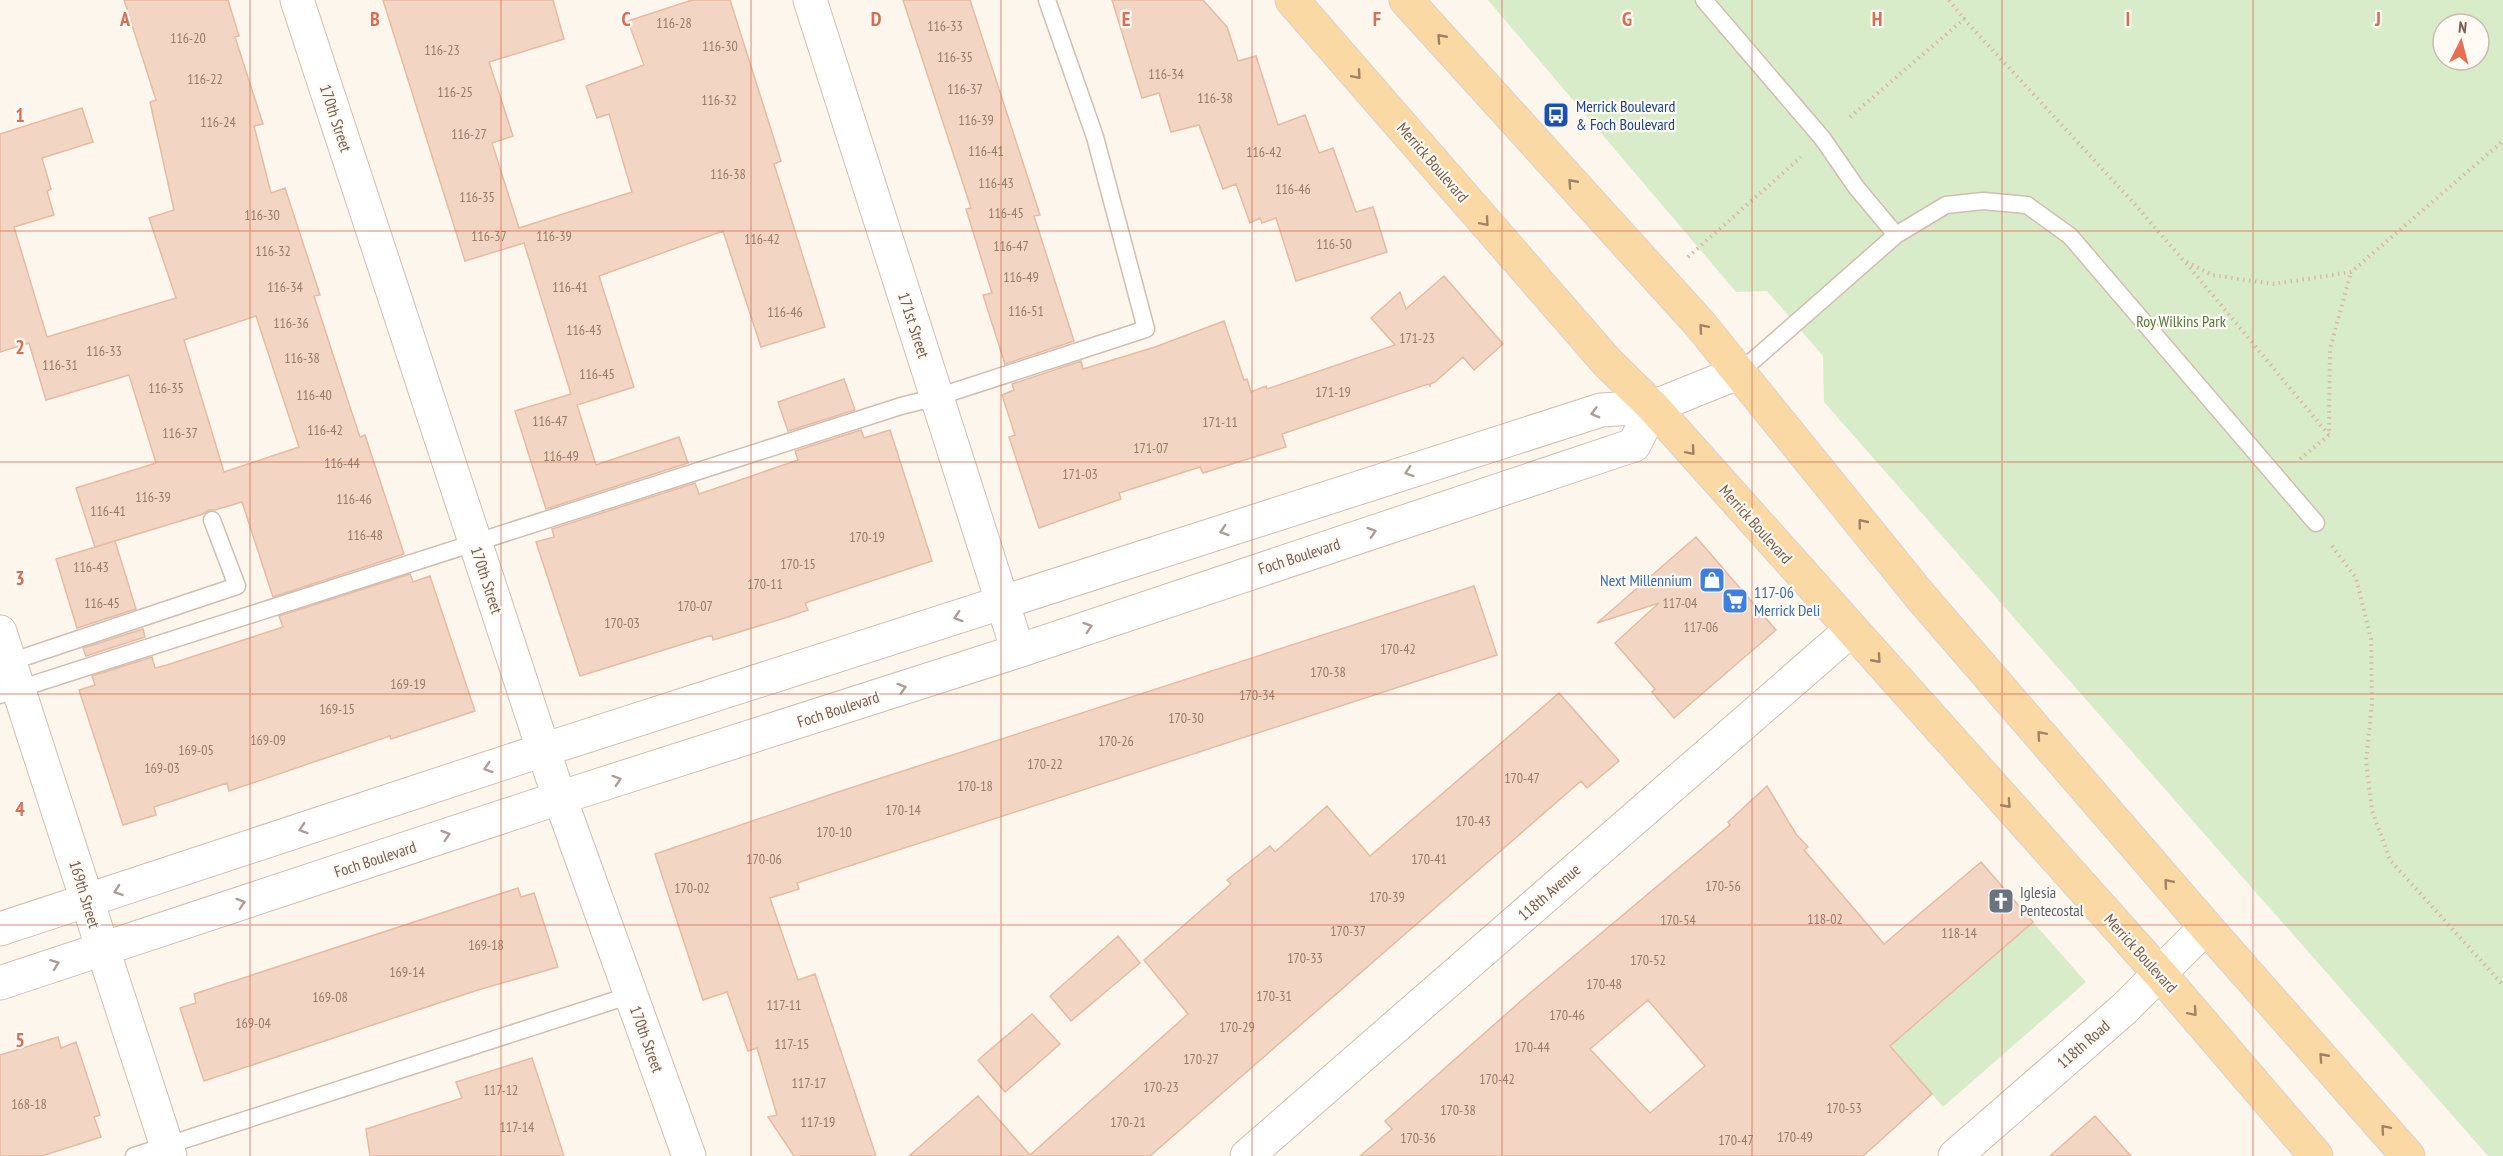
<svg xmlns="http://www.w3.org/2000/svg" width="2503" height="1156" viewBox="0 0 2503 1156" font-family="'PT Sans Narrow',sans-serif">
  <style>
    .green { fill: #d8ecc9; fill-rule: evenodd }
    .building { fill: #f3d5c3; stroke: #e6bba3; stroke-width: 1.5; fill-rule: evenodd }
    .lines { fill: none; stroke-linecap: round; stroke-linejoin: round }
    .service-casing { stroke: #d1beb0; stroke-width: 19 }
    .minor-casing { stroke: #d1beb0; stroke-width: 35 }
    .primary-casing { stroke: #dad1cd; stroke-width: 35 }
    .path { stroke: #d9b8a5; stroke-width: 4; stroke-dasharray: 1.5 4.5; stroke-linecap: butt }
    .service { stroke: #fff; stroke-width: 16 }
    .minor { stroke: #fff; stroke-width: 33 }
    .primary { stroke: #fbd9a5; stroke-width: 33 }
    .oneway { stroke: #a18267 }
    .oneway2 { stroke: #af9d94 }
    .grid { fill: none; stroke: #dc6d51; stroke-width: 1.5; stroke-opacity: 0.55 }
    .labels { text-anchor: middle; stroke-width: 4.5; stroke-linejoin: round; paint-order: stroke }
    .number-label { font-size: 14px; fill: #987a6a }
    .transit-label { font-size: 16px; fill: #164399; stroke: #fffaf3; text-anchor: start }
    .street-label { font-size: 16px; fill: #7a5c4d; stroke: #fffaf3 }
    .park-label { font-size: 16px; fill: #537a41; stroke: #fffaf3 }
    .shop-label { font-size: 16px; fill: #366cbe; stroke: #fffaf3; text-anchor: end }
    .worship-label { font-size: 16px; fill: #5b616d; stroke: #fffaf3; text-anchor: start }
    .grid-label { font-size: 20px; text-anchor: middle; font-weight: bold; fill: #dc6d51; stroke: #fffaf3; stroke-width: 4.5; stroke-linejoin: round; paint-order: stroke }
  </style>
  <rect width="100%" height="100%" fill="#fdf6ec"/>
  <path class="green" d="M 1488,0 L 2503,0 L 2503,1156 L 2488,1156 L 1824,402 L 1823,356 L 1767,291 L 1736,292 ZM 2443,24 L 2479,24 L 2479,60 L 2443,60 Z
    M 2033,922 L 2086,982 L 1943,1107 L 1872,1024 L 1915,1025 Z"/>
  <path class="building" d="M 124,0 L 228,0 L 239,36 L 235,37 L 263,124 L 254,126 L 271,193 L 285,188 L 320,295 L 314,296 L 349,404 L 360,437 L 365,435 L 404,554 L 273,597 L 242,502 L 215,510 L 209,510 L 203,514 L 95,547 L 76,488 L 156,463 L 129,375 L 46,400 L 29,343 L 0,352 L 0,134 L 82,108 L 93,142 L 42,158 L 51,189 L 47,191 L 54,215 L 14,227 L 47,337 L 176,298 L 149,218 L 174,210 L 150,102 L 156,100 ZM 256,316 L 299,447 L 224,472 L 184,340 Z
    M 383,0 L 553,0 L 564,39 L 489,62 L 513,136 L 492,143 L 519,228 L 632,192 L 609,114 L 597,118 L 586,86 L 644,65 L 628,21 L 692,0 L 730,0 L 781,161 L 774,164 L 825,327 L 761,347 L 723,231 L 599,276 L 634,387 L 577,405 L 596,465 L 679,437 L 688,463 L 546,509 L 515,411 L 571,394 L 524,243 L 465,261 Z
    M 903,0 L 970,0 L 1040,215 L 1034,216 L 1074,341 L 1005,364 L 983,295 L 992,293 L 966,209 L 971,208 Z
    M 1112,0 L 1203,0 L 1227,27 L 1238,61 L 1256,56 L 1278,125 L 1305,115 L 1319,153 L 1333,148 L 1356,212 L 1373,207 L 1387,252 L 1296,281 L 1276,218 L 1262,223 L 1260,218 L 1250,223 L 1236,184 L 1223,189 L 1199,125 L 1171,132 L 1159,93 L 1142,98 Z
    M 1444,276 L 1503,344 L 1474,370 L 1463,357 L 1435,382 L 1430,384 L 1430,386 L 1428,384 L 1282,434 L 1286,447 L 1203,473 L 1200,467 L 1119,493 L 1121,499 L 1039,528 L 1009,437 L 1015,435 L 1002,395 L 1014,390 L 1012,384 L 1081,361 L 1083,369 L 1155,347 L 1224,321 L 1244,380 L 1247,379 L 1251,392 L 1266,386 L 1267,389 L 1395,345 L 1371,318 L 1400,292 L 1406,309 Z
    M 844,379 L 855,410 L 788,431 L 778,402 Z
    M 861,430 L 864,438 L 890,430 L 932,561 L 805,603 L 808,610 L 788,617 L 713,640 L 712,635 L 580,676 L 536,542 L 554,537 L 552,529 L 695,483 L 699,494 L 798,460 L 795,451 Z
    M 1696,537 L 1776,630 L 1674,718 L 1652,692 L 1655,689 L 1615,643 L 1659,603 L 1597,623 Z
    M 115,541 L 136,609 L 77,628 L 56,559 Z
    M 410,574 L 413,582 L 430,576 L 475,711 L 391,739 L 390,736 L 229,791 L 227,783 L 154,807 L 156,815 L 123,825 L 79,690 L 95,685 L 92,676 L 152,657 L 155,668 L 167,665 L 283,627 L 279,616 Z
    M 1474,586 L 1497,655 L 797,883 L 799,889 L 770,898 L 798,980 L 815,974 L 876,1156 L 794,1156 L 768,1117 L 777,1115 L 757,1048 L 748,1051 L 727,992 L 703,1000 L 655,854 L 841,791 Z
    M 143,629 L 145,637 L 86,656 L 83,648 Z
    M 1559,693 L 1619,761 L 1587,788 L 1581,781 L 1150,1156 L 909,1156 L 978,1096 L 1030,1155 L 1188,1014 L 1144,960 L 1231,884 L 1227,880 L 1270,846 L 1275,852 L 1327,806 L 1370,856 Z
    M 1767,786 L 1796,834 L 1808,847 L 1804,850 L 1884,944 L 1981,862 L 2033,922 L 1890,1046 L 1932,1094 L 1863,1156 L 1360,1156 L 1392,1129 L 1385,1121 L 1530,993 L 1730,825 L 1728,822 ZM 1648,1000 L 1705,1066 L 1650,1113 L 1590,1049 Z
    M 518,888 L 521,897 L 534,893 L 558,967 L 478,990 L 204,1081 L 180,1008 L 196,1003 L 194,994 Z
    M 1118,936 L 1140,963 L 1071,1021 L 1050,996 Z
    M 1032,1014 L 1060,1044 L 1005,1092 L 978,1060 Z
    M 58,1037 L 61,1048 L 76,1042 L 100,1115 L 94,1117 L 101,1137 L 42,1156 L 0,1156 L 0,1055 Z
    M 532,1058 L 564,1156 L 370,1156 L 366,1129 L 462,1098 L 456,1082 Z
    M 2095,1116 L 2131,1156 L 2050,1156 Z"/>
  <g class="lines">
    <g class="service-casing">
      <path id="service" d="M 1704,0 L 1823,139 L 1856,187 L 1896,235
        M 1740,372 L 1896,235 L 1946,205 L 1983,201 L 2027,205 L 2070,236 L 2316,523
        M 10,662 L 237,586 L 212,520
        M 0,695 L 901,406 L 937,397 L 1146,329 L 1095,137 L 1047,0
        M 134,1156 L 631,995"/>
    </g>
    <g class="minor-casing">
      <path id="minor" d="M 297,0 L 552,776 L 689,1156
        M 810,0 L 1018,651
        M 0,632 L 170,1156
        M 0,929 L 543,750 L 1601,410 L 1653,407 L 1740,372
        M 0,983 L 559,798 L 1018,651 L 1634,445 L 1653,407
        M 1247,1156 L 1851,630
        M 1955,1156 L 2124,1009 L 2206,927"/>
    </g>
    <g class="primary-casing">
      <path id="primary" d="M 1292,0 L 1607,362 L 1653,407 L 2161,975 L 2316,1156
        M 1406,0 L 1699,323 L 1921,597 L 2206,927 L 2408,1156"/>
    </g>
    <path class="path" d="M 1949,0 L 1964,19
      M 1850,117 L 1964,19 L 2131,200 L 2183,260 L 2212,275 L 2274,284 L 2351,272 L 2503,141
      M 1688,257 L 1801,157
      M 2186,263 L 2329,435
      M 2300,459 L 2329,435 L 2330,349 L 2351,272
      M 2332,546 L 2356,578 L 2371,639 L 2372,703 L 2366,762 L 2372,810 L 2390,860 L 2503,985"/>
    <use href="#service" class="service"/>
    <use href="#minor" class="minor"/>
    <use href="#primary" class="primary"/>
  </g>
  <defs><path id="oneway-chevron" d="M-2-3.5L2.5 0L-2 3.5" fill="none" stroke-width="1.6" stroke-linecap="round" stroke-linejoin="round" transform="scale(1.5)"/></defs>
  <g class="oneway">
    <use href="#oneway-chevron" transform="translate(1441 38) rotate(-132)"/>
    <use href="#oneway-chevron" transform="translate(1357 75) rotate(49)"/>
    <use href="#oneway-chevron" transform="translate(1572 183) rotate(-132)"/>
    <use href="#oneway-chevron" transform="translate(1485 222) rotate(49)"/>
    <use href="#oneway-chevron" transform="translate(1703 328) rotate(-131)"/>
    <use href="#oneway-chevron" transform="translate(1691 451) rotate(49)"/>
    <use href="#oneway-chevron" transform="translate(1862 523) rotate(-129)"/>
    <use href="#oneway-chevron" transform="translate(1877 659) rotate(48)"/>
    <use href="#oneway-chevron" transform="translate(2041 735) rotate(-131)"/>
    <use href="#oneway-chevron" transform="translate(2007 804) rotate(48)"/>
    <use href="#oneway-chevron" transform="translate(2168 883) rotate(-131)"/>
    <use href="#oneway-chevron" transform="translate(2193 1012) rotate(49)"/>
    <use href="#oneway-chevron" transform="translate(2323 1057) rotate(-132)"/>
    <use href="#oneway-chevron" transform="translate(2385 1129) rotate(-130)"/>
  </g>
  <g class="oneway2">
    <use href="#oneway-chevron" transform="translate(1595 413) rotate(165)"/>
    <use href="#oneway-chevron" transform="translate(1409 472) rotate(162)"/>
    <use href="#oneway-chevron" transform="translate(1224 531) rotate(162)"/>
    <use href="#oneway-chevron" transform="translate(1372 532) rotate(-18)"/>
    <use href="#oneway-chevron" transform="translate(958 617) rotate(162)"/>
    <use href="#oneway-chevron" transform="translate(1088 627) rotate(-18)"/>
    <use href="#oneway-chevron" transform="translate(902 688) rotate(-18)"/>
    <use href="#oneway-chevron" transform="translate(488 768) rotate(162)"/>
    <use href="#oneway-chevron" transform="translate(617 780) rotate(-18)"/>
    <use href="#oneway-chevron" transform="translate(303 829) rotate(162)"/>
    <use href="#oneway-chevron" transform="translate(446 835) rotate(-18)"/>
    <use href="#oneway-chevron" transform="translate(118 891) rotate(161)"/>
    <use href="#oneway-chevron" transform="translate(241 903) rotate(-18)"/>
    <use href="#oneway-chevron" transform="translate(55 964) rotate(-20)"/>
  </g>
  <path class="grid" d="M 250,0 L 250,1156M 501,0 L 501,1156M 751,0 L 751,1156M 1001,0 L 1001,1156M 1252,0 L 1252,1156M 1502,0 L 1502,1156M 1752,0 L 1752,1156M 2002,0 L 2002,1156M 2253,0 L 2253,1156M 0,231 L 2503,231M 0,462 L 2503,462M 0,694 L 2503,694M 0,925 L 2503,925"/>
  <defs>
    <g id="bus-square" transform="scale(1.35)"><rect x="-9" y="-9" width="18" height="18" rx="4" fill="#1a4fb4" stroke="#fffaf3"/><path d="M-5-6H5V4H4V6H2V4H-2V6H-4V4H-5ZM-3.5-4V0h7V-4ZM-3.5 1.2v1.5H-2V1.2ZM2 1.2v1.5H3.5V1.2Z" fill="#fff"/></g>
    <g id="shop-square" transform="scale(1.35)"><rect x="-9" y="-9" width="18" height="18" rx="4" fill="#3f7fe0" stroke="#fffaf3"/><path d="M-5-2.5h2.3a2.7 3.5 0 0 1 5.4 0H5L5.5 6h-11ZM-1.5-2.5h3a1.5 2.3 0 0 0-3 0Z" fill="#fff"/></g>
    <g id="supermarket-square" transform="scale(1.35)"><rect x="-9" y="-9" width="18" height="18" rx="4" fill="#3f7fe0" stroke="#fffaf3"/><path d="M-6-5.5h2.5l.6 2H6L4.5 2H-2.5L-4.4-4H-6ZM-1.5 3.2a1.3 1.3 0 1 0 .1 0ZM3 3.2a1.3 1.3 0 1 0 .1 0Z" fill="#fff"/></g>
    <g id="church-square" transform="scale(1.35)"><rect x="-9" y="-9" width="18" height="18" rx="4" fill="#6b7280" stroke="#fffaf3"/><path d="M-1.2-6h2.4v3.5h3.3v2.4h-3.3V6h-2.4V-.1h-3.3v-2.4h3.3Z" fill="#fff"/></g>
  </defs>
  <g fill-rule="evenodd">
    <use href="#bus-square" x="1556" y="115"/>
    <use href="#shop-square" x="1712" y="580"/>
    <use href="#supermarket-square" x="1735" y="601"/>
    <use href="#church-square" x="2001" y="901"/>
  </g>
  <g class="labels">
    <g class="number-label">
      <text x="674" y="28">116-28</text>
      <text x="945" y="31">116-33</text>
      <text x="188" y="43">116-20</text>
      <text x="720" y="51">116-30</text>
      <text x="442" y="55">116-23</text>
      <text x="955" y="62">116-35</text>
      <text x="1166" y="79">116-34</text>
      <text x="205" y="84">116-22</text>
      <text x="965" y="94">116-37</text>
      <text x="455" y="97">116-25</text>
      <text x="1215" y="103">116-38</text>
      <text x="719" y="105">116-32</text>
      <text x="976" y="125">116-39</text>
      <text x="218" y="127">116-24</text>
      <text x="469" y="139">116-27</text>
      <text x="986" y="156">116-41</text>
      <text x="1264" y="157">116-42</text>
      <text x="728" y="179">116-38</text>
      <text x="996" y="188">116-43</text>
      <text x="1293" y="194">116-46</text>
      <text x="477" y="202">116-35</text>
      <text x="1006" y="218">116-45</text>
      <text x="262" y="220">116-30</text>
      <text x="489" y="241">116-37</text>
      <text x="554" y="241">116-39</text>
      <text x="762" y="244">116-42</text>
      <text x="1334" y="249">116-50</text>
      <text x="1011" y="251">116-47</text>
      <text x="273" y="256">116-32</text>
      <text x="1021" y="282">116-49</text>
      <text x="285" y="292">116-34</text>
      <text x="570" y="292">116-41</text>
      <text x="1026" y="316">116-51</text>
      <text x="785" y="317">116-46</text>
      <text x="291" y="328">116-36</text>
      <text x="584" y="335">116-43</text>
      <text x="1417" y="343">171-23</text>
      <text x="104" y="356">116-33</text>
      <text x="302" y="363">116-38</text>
      <text x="60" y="370">116-31</text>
      <text x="597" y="379">116-45</text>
      <text x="166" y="393">116-35</text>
      <text x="1333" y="397">171-19</text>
      <text x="314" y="400">116-40</text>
      <text x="550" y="426">116-47</text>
      <text x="1220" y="427">171-11</text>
      <text x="325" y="435">116-42</text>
      <text x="180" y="438">116-37</text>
      <text x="1151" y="453">171-07</text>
      <text x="561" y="461">116-49</text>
      <text x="342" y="468">116-44</text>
      <text x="1080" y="479">171-03</text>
      <text x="153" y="502">116-39</text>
      <text x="354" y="504">116-46</text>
      <text x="108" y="516">116-41</text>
      <text x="365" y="540">116-48</text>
      <text x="867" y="542">170-19</text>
      <text x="798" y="569">170-15</text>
      <text x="91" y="572">116-43</text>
      <text x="765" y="589">170-11</text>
      <text x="102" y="608">116-45</text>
      <text x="1680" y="608">117-04</text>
      <text x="695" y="611">170-07</text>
      <text x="622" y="628">170-03</text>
      <text x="1701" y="632">117-06</text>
      <text x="1398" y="654">170-42</text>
      <text x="1328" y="677">170-38</text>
      <text x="408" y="689">169-19</text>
      <text x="1257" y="700">170-34</text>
      <text x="337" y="714">169-15</text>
      <text x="1186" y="723">170-30</text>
      <text x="268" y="745">169-09</text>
      <text x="1116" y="746">170-26</text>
      <text x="196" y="755">169-05</text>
      <text x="1045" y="769">170-22</text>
      <text x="162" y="773">169-03</text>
      <text x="1522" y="783">170-47</text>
      <text x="975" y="791">170-18</text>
      <text x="903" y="815">170-14</text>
      <text x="1473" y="826">170-43</text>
      <text x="834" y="837">170-10</text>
      <text x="764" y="864">170-06</text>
      <text x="1429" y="864">170-41</text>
      <text x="1723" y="891">170-56</text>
      <text x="692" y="893">170-02</text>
      <text x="1387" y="902">170-39</text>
      <text x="1825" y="924">118-02</text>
      <text x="1678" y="925">170-54</text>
      <text x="1348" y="936">170-37</text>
      <text x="1959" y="938">118-14</text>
      <text x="486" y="950">169-18</text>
      <text x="1305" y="963">170-33</text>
      <text x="1648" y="965">170-52</text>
      <text x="407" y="977">169-14</text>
      <text x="1604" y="989">170-48</text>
      <text x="1274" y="1001">170-31</text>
      <text x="330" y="1002">169-08</text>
      <text x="784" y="1010">117-11</text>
      <text x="1567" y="1020">170-46</text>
      <text x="253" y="1028">169-04</text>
      <text x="1237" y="1032">170-29</text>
      <text x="792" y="1049">117-15</text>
      <text x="1532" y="1052">170-44</text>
      <text x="1201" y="1064">170-27</text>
      <text x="1497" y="1084">170-42</text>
      <text x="809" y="1088">117-17</text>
      <text x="1161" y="1092">170-23</text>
      <text x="501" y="1095">117-12</text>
      <text x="29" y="1109">168-18</text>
      <text x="1844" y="1113">170-53</text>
      <text x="1458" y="1115">170-38</text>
      <text x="818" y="1127">117-19</text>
      <text x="1128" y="1127">170-21</text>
      <text x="517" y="1132">117-14</text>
      <text x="1795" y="1142">170-49</text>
      <text x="1418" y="1143">170-36</text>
      <text x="1736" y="1145">170-47</text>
    </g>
    <g class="transit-label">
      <text x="1576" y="112">Merrick Boulevard<tspan x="1576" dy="18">&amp; Foch Boulevard</tspan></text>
    </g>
    <g class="street-label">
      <text transform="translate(336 118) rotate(72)" y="6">170th Street</text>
      <text transform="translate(1433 162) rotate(49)" y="6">Merrick Boulevard</text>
      <text transform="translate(914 325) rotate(72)" y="6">171st Street</text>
      <text transform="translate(1756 524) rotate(48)" y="6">Merrick Boulevard</text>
      <text transform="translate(1299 556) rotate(-18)" y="6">Foch Boulevard</text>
      <text transform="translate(487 580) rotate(72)" y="6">170th Street</text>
      <text transform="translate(838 709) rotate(-18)" y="6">Foch Boulevard</text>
      <text transform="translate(375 859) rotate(-18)" y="6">Foch Boulevard</text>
      <text transform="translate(1549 892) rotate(-41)" y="6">118th Avenue</text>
      <text transform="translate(85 894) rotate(73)" y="6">169th Street</text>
      <text transform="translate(2141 953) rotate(48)" y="6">Merrick Boulevard</text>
      <text transform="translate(647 1039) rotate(70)" y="6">170th Street</text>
      <text transform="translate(2083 1044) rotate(-41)" y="6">118th Road</text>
    </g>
    <g class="park-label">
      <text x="2181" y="327">Roy Wilkins Park</text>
    </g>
    <g class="shop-label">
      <text x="1692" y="586">Next Millennium</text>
      <text x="1754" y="598" text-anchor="start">117-06<tspan x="1754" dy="18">Merrick Deli</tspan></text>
    </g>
    <g class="worship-label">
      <text x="2020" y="898">Iglesia<tspan x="2020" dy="18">Pentecostal</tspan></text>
    </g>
  </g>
  <g class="grid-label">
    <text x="125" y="26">A</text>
    <text x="375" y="26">B</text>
    <text x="626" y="26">C</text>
    <text x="876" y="26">D</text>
    <text x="1126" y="26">E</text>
    <text x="1377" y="26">F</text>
    <text x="1627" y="26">G</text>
    <text x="1877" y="26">H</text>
    <text x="2128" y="26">I</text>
    <text x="2378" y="26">J</text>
    <text x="20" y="122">1</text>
    <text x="20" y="354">2</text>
    <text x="20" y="585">3</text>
    <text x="20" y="816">4</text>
    <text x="20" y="1047">5</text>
  </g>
  <g transform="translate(2461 42) rotate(6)"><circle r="28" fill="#fffaf3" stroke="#cabbb1" stroke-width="1.5"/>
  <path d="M0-4.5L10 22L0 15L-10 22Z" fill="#e76f51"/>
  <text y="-9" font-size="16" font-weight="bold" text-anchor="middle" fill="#7a5c4d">N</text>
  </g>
</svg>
